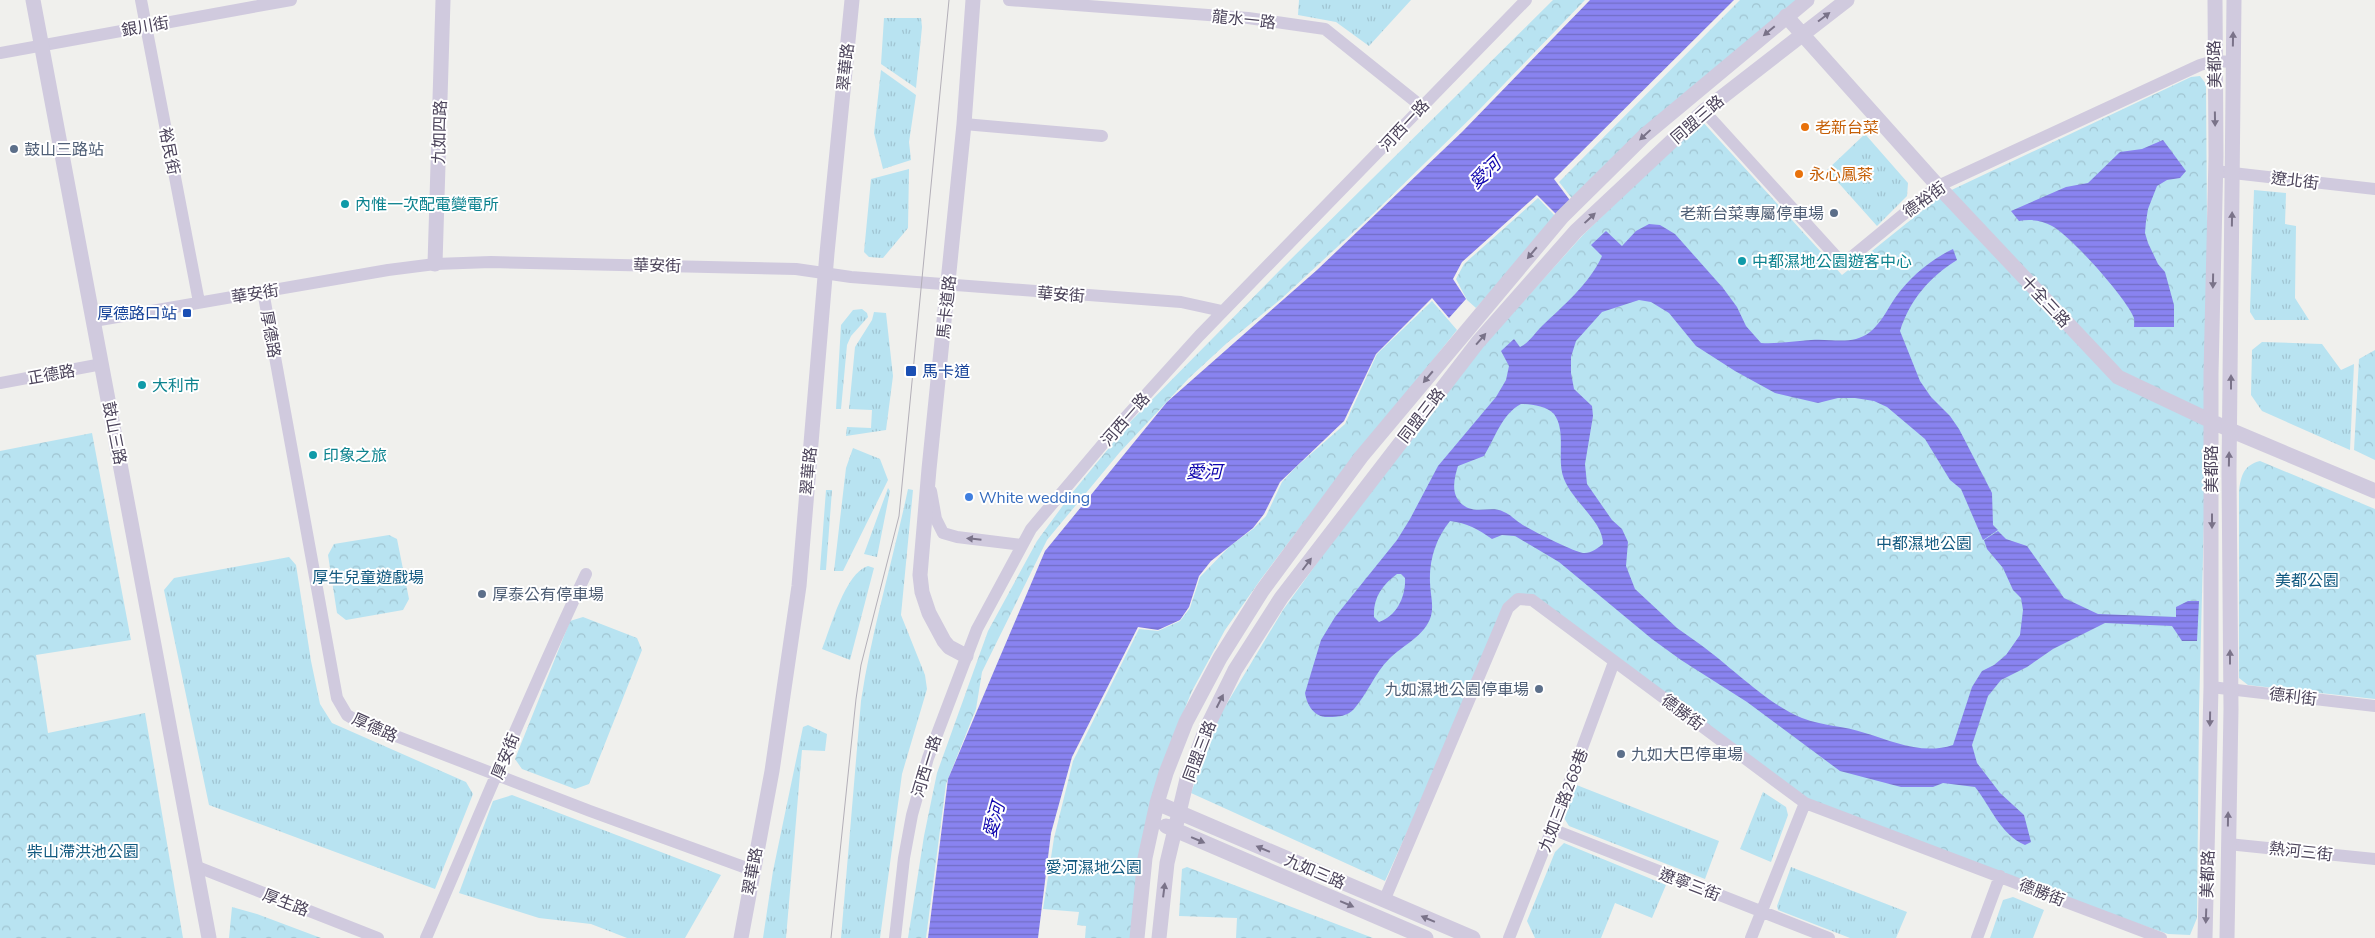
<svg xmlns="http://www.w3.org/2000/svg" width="2375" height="938" viewBox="0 0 2375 938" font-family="'Nunito Sans','Noto Sans TC',sans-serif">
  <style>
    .grass { fill: url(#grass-tufts) }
    .forest { fill: url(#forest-crowns) }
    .water { fill: url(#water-rules); fill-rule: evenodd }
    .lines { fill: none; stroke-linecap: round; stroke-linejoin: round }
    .minor { stroke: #d0cade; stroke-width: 12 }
    .tertiary { stroke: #d0cade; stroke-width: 15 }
    .tram { stroke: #b3afb8; stroke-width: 1 }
    .oneway { fill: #7a7389 }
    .food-dot { fill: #e8710a; stroke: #fff; stroke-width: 2 }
    .service-dot { fill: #5c6f8a; stroke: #fff; stroke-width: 2 }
    .culture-dot { fill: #0f9aa8; stroke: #fff; stroke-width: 2 }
    .transit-dot { fill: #1a4fb4; stroke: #fff; stroke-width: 2 }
    .shop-dot { fill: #3f7fe0; stroke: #fff; stroke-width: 2 }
    .labels { text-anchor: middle; stroke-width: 4; stroke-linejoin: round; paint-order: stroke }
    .street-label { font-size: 16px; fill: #4c445b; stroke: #fff }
    .food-label { font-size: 16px; fill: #c56008; stroke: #fff; text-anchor: start }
    .service-label { font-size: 16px; fill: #4e5e75; stroke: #fff; text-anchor: start }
    .culture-label { font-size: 16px; fill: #0d838f; stroke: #fff; text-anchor: start }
    .transit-label { font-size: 16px; fill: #164399; stroke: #fff; text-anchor: end }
    .shop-label { font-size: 16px; fill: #366cbe; stroke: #fff; text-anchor: start }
    .park-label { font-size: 16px; fill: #125a80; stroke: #fff }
    .water-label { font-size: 18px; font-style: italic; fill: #0f05ae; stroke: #fff }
  </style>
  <defs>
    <pattern id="grass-tufts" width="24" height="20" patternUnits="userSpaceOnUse" patternTransform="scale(1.25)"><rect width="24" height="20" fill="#b8e3f1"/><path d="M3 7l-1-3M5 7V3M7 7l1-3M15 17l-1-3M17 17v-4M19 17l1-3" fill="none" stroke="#a0c4d1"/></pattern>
    <pattern id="forest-crowns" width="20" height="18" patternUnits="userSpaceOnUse" patternTransform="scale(1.25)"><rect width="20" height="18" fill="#b8e3f1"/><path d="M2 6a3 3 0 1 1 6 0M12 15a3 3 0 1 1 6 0" fill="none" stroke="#a0c4d1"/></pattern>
    <pattern id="water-rules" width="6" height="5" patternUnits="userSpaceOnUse" patternTransform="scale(1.25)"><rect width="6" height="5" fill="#8983f0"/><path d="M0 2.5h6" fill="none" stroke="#726dc5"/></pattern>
  </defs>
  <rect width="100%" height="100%" fill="#f0f0ed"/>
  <path class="grass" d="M 1299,0 L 1411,0 L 1369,46 L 1336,22 L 1298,15 Z
    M 884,18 L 921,18 L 922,27 L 916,88 L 881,64 Z
    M 881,70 L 916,95 L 909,142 L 911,160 L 883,169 L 874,133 Z
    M 1865,134 L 1908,183 L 1907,196 L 1877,226 L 1827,170 Z
    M 909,169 L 908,228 L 883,258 L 869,257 L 864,252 L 871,179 Z
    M 2254,190 L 2286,193 L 2285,224 L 2296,226 L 2295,298 L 2309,320 L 2255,320 L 2250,312 Z
    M 862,309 L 867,313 L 868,317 L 851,336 L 847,345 L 841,409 L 836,409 L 841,325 L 853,310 Z
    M 874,312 L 886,313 L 893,376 L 886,430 L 846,436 L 847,427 L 871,428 L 872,410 L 849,409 L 855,347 L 872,320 Z
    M 2262,342 L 2322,344 L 2341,370 L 2354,364 L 2350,450 L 2262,411 L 2251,395 L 2252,350 Z
    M 853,448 L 880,459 L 888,480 L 843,571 L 834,571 L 846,468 Z
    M 888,488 L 890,491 L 877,557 L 864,554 Z
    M 908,489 L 913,490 L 901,615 L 925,675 L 927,689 L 902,774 L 880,938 L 841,938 L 861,701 C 872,629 893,560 908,489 Z
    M 826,490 L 832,490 L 826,570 L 820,570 Z
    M 289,557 L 296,565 L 311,661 L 320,704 L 332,723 L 466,782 L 473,794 L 435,889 L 209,805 L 164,590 L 174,578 Z
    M 868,566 L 874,568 L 850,660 L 822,649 C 831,627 845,573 868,566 Z
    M 808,725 L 827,734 L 825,751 L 802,750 L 786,938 L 763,938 L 773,871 L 803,727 Z
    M 1574,784 L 1719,841 L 1705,879 L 1569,826 L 1564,818 Z
    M 1763,792 L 1786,807 L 1788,815 L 1771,862 L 1740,849 Z
    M 512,795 L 721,875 L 685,938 L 627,938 L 591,924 L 539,918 L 459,893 L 493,801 Z
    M 1564,843 L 1666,885 L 1652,918 L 1615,903 L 1601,938 L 1535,938 L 1527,921 L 1555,852 Z
    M 1791,867 L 1907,912 L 1896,938 L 1850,938 L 1778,910 L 1777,906 Z
    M 2013,897 L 2044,910 L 2033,938 L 1990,938 L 2003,900 Z"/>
  <path class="forest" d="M 1553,0 L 1585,0 L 1479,110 L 1373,214 L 1281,299 L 1227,343 L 1189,378 L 1120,452 L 1047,540 L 982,672 L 976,709 L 946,784 L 926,938 L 908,938 L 924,836 L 937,773 L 988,631 L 1037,541 L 1072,493 L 1131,421 L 1283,267 Z
    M 1740,0 L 1801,0 L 1574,201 L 1559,182 Z
    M 2200,76 L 2206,84 L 2208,365 L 2199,710 L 2197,918 L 2190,935 L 2168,934 L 2000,876 L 1805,803 L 1532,600 L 1508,608 L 1385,881 L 1191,793 L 1217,720 L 1283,610 L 1382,473 L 1484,345 L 1583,235 L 1701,120 L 1842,275 L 1943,194 L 2191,77 Z
    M 1538,198 L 1557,218 L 1476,308 L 1467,300 L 1456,279 L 1464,264 Z
    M 1432,301 L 1457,330 L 1320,501 L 1261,579 L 1225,630 L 1192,691 L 1172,740 L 1130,938 L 1085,938 L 1086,926 L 1077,925 L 1079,912 L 1043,909 L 1054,838 L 1073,761 L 1139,629 L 1158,631 L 1180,621 L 1190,608 L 1200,577 L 1230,546 L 1253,529 L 1266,516 L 1282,482 L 1296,467 L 1345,424 L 1377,354 Z
    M 2375,350 L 2375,460 L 2354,450 L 2359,359 Z
    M 92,433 L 131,640 L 36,655 L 48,733 L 145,713 L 183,938 L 0,938 L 0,451 Z
    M 2260,461 L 2375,509 L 2375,699 L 2248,685 L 2239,678 L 2239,491 C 2241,475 2244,465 2260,461 Z
    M 389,535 L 397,539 L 409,599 L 403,610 L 346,620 L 337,613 L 328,555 L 334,544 Z
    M 583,617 L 637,638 L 642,650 L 589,784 L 575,789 L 522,769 L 515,759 L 570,621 Z
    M 1187,867 L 1373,938 L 1236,938 L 1237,918 L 1179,916 L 1182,869 Z
    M 232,907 L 257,914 L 321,938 L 229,938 Z"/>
  <path class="water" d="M 1590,0 L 1734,0 L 1554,179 L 1572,203 L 1559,217 L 1537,195 L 1462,262 L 1453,279 L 1466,299 L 1449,318 L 1432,298 L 1376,354 L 1344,421 L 1280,482 L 1264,514 L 1253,528 L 1211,561 L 1199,576 L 1189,607 L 1180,620 L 1158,630 L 1138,627 L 1072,757 L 1051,833 L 1038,938 L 928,938 L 948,779 L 1045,551 L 1167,402 L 1317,270 L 1462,132 Z
    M 2163,140 L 2186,171 L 2180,178 L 2167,180 L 2157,186 L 2148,209 L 2146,221 L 2145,233 L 2148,243 L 2158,264 L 2165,272 L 2174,305 L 2174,327 L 2134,327 C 2134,324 2135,319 2133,316 C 2125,297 2071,236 2052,226 C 2042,220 2030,219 2019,221 L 2011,211 L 2066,187 L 2088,183 L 2120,152 L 2142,149 Z
    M 1649,224 L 1660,225 L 1675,234 L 1723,288 L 1737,307 L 1746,326 L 1761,343 C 1778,344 1794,341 1811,340 C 1831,338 1852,346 1870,332 C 1881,323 1887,310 1895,298 C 1910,277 1930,260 1953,249 L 1957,260 C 1930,277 1910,299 1900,331 L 1920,381 L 1931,397 L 1950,416 L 1959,429 L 1992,493 L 1993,525 L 1998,530 L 1983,540 L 1961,489 L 1950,480 L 1925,439 L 1887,407 L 1874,401 L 1855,398 L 1838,398 L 1818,403 L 1775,393 L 1735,371 L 1696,346 L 1669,313 L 1651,302 L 1639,300 L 1602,312 L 1576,341 L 1571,357 L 1571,373 L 1574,389 L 1592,406 L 1593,416 L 1585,464 L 1587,484 L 1612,520 L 1622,529 L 1628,542 L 1626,566 L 1635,589 L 1677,628 L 1701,645 C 1730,666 1770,706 1802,718 C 1823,726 1845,726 1865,733 C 1895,742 1922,755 1953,745 L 1972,687 L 1982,671 L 1994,665 L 2006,655 L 2020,635 L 2023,610 L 2021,598 L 2013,590 L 2003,568 L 1987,549 L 1984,540 L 1998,531 L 2006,539 L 2027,546 L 2064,598 L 2098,614 L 2176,617 L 2176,607 L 2188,601 L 2199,601 L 2197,641 L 2182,641 L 2172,626 L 2105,623 L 2053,649 L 2027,667 L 2001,680 L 1988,696 L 1972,745 L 1977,763 L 2000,793 L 2024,815 L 2031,842 L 2025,845 C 2000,834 1991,807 1975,787 L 1943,783 L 1933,787 L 1901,787 L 1840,771 L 1747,702 L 1681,660 L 1652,639 L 1559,562 L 1515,536 L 1502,535 L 1492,539 C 1478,529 1467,523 1450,521 C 1436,538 1429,560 1430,582 C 1430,593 1434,605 1431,616 C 1425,636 1403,645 1389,659 C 1374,674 1368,693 1354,709 C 1348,716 1338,717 1329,717 C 1315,718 1307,706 1305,693 L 1321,640 L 1335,617 L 1397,540 L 1410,519 L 1438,466 L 1496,397 L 1506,380 L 1509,366 L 1501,351 L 1514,339 L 1520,347 C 1530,342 1534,334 1542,326 C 1563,306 1590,283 1602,256 L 1591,245 L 1606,231 L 1622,246 L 1636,231 ZM 1521,404 C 1531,404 1547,406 1554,414 C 1567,432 1556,459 1564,479 C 1573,502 1603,521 1603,544 C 1598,548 1590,554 1583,553 C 1574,552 1528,529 1520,523 C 1515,520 1510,514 1504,512 C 1491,505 1476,515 1463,505 C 1450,495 1454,479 1458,466 L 1484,456 C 1495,438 1502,414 1521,404 ZM 1397,574 L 1401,574 L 1405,578 C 1406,596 1397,616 1379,622 L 1374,617 C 1373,598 1382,585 1397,574 Z"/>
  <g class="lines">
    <path class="minor" d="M 141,0 L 199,302
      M 1009,0 L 1248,18 L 1325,29 L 1421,106
      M 0,53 L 291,0
      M 1704,111 L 1843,264 L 1938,186 L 2200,65 L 2214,61 L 2233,62
      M 964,124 L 1102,136
      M 2215,171 L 2375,189
      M 263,291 L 337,698 L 347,715 L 357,721 L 590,811 L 752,870
      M 94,321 L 388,270 L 435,264 L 491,262 L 796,269 L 851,277 L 1181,302 L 1222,311
      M 0,383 L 102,364
      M 931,491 L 936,519 L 943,533 L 957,537 L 1022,545
      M 2211,687 L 2375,706
      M 1552,829 L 1829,938
      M 2228,844 L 2375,859
      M 195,866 L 378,938
      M 1384,901 L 1508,608 L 1518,599 L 1532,600 L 1805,803 L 2161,938
      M 426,938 C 479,817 529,694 586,574
      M 895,938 L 904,858 L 912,815 L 928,758 L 977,629 L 1031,529 L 1124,419 L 1199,336 L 1526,0
      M 1509,938 L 1552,829 L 1614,662
      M 1751,938 L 1805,803
      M 1977,938 L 2000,876"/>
    <path class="tertiary" d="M 33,0 L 209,938
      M 1786,16 L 1938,186 L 2118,377 L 2230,430 L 2375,491
      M 435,264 L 443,0
      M 966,656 L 949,647 L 944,641 L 929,613 L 922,592 L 920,575 L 929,469 L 964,124 L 973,0
      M 1157,803 L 1473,938
      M 1166,826 L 1426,938
      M 741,938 L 772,771 L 799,586 L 827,253 L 852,0
      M 1137,938 L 1145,858 L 1157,803 L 1166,773 L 1186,722 L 1220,658 L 1262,591 L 1361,457 L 1562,217 L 1645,135 L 1807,0
      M 1159,938 L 1167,863 L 1187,779 L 1206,729 L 1235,670 L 1281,598 L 1478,342 L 1576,231 L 1704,111 L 1847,0
      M 2205,938 L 2211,687 L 2211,374 L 2216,156 L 2215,0
      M 2227,938 L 2231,709 L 2229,473 L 2234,0"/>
    <path class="tram" d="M 831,938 L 856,699 L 861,665 L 899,516 L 949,0"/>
  </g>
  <defs><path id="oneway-solid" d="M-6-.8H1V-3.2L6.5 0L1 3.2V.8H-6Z" transform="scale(1.25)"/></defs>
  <g class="oneway">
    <use href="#oneway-solid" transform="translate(1824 17) rotate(-37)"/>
    <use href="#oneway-solid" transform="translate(1769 31) rotate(140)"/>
    <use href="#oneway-solid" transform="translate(2233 39) rotate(-89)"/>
    <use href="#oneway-solid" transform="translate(2215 119) rotate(89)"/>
    <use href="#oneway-solid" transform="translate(1645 135) rotate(137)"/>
    <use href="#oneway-solid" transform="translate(1590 218) rotate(-43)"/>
    <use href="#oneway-solid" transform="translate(2232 219) rotate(-89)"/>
    <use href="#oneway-solid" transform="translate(1532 253) rotate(130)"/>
    <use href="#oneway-solid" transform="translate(2213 281) rotate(91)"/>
    <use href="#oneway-solid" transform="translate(1481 339) rotate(-49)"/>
    <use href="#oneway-solid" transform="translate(1428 377) rotate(130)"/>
    <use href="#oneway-solid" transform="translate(2231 382) rotate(-90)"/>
    <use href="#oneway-solid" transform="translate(2229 459) rotate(-89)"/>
    <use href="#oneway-solid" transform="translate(2212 521) rotate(90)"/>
    <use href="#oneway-solid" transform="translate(974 539) rotate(-174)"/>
    <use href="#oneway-solid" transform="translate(1307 564) rotate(-53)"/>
    <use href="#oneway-solid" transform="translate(2230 657) rotate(-90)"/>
    <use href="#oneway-solid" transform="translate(1220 701) rotate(-63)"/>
    <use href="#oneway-solid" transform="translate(2210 719) rotate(91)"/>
    <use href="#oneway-solid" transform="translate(2228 819) rotate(-89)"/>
    <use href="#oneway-solid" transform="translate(1198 840) rotate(23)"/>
    <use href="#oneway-solid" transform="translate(1263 849) rotate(-157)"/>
    <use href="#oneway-solid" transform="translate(1164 890) rotate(-83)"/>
    <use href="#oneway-solid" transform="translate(1347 904) rotate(23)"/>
    <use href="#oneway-solid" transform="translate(2206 916) rotate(92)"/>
    <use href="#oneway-solid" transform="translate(1428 919) rotate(-157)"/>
  </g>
  <g class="food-dot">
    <circle cx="1805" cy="127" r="5"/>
    <circle cx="1799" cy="174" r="5"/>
  </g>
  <g class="service-dot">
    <circle cx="14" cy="149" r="5"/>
    <circle cx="1834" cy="213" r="5"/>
    <circle cx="482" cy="594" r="5"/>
    <circle cx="1539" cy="689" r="5"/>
    <circle cx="1621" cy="754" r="5"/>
  </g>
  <g class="culture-dot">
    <circle cx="345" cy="204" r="5"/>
    <circle cx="1742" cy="261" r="5"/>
    <circle cx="142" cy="385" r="5"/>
    <circle cx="313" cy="455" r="5"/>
  </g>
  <g class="transit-dot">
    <rect x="182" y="308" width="10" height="10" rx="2.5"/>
    <rect x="905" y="365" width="12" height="12" rx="2.5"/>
  </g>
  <circle class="shop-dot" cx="969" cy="497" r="5"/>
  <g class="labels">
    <g class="street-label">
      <text transform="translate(1244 19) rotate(6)" y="6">龍水一路</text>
      <text transform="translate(145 26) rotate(-10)" y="6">銀川街</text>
      <text transform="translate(2214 64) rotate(-91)" y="6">美都路</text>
      <text transform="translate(845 67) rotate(-84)" y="6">翠華路</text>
      <text transform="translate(1697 119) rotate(-41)" y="6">同盟三路</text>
      <text transform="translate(1404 125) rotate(-47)" y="6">河西一路</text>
      <text transform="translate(439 132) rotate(-88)" y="6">九如四路</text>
      <text transform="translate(170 151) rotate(79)" y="6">裕民街</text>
      <text transform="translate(2295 180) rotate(7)" y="6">遼北街</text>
      <text transform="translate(1924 199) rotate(-36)" y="6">德裕街</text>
      <text transform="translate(657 265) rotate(1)" y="6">華安街</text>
      <text transform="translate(255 293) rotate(-9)" y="6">華安街</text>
      <text transform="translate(1061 294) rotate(4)" y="6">華安街</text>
      <text transform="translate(2046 301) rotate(47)" y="6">十全三路</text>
      <text transform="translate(946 307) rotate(-84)" y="6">馬卡道路</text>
      <text transform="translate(271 334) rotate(80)" y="6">厚德路</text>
      <text transform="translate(51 374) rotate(-10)" y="6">正德路</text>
      <text transform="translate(1421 415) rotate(-52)" y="6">同盟三路</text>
      <text transform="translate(1125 419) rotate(-49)" y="6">河西一路</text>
      <text transform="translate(115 433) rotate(79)" y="6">鼓山三路</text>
      <text transform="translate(2211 469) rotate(-90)" y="6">美都路</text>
      <text transform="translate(808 471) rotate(-85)" y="6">翠華路</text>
      <text transform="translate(2293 696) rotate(7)" y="6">德利街</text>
      <text transform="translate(1683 712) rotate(37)" y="6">德勝街</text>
      <text transform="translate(375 727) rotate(24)" y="6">厚德路</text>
      <text transform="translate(1199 751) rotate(-69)" y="6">同盟三路</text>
      <text transform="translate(505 756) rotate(-68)" y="6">厚安街</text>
      <text transform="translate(926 766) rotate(-73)" y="6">河西一路</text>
      <text transform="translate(1563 800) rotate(-69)" y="6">九如三路268巷</text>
      <text transform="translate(2301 851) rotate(6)" y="6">熱河三街</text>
      <text transform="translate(752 871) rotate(-80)" y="6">翠華路</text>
      <text transform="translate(1315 871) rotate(23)" y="6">九如三路</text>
      <text transform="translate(2207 874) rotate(-88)" y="6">美都路</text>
      <text transform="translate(1690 884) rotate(21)" y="6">遼寧三街</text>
      <text transform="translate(2042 892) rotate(21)" y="6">德勝街</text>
      <text transform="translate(286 902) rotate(21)" y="6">厚生路</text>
    </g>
    <g class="food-label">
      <text x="1815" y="133">老新台菜</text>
      <text x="1809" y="180">永心鳳茶</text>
    </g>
    <g class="service-label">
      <text x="24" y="155">鼓山三路站</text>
      <text x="1824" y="219" text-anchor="end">老新台菜專屬停車場</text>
      <text x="492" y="600">厚泰公有停車場</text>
      <text x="1529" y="695" text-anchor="end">九如濕地公園停車場</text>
      <text x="1631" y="760">九如大巴停車場</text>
    </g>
    <g class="culture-label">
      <text x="355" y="210">內惟一次配電變電所</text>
      <text x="1752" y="267">中都濕地公園遊客中心</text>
      <text x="152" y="391">大利市</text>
      <text x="323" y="461">印象之旅</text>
    </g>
    <g class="transit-label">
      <text x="177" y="319">厚德路口站</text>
      <text x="922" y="377" text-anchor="start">馬卡道</text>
    </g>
    <g class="shop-label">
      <text x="979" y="503">White wedding</text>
    </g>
    <g class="park-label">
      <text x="1924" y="549">中都濕地公園</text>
      <text x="368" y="583">厚生兒童遊戲場</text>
      <text x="2307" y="586">美都公園</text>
      <text x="83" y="857">柴山滯洪池公園</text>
      <text x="1094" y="873">愛河濕地公園</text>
    </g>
    <g class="water-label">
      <text transform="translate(1485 173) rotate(-43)" y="6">愛河</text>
      <text x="1204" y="478">愛河</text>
      <text transform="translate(994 820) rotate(-74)" y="6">愛河</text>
    </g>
  </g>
</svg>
